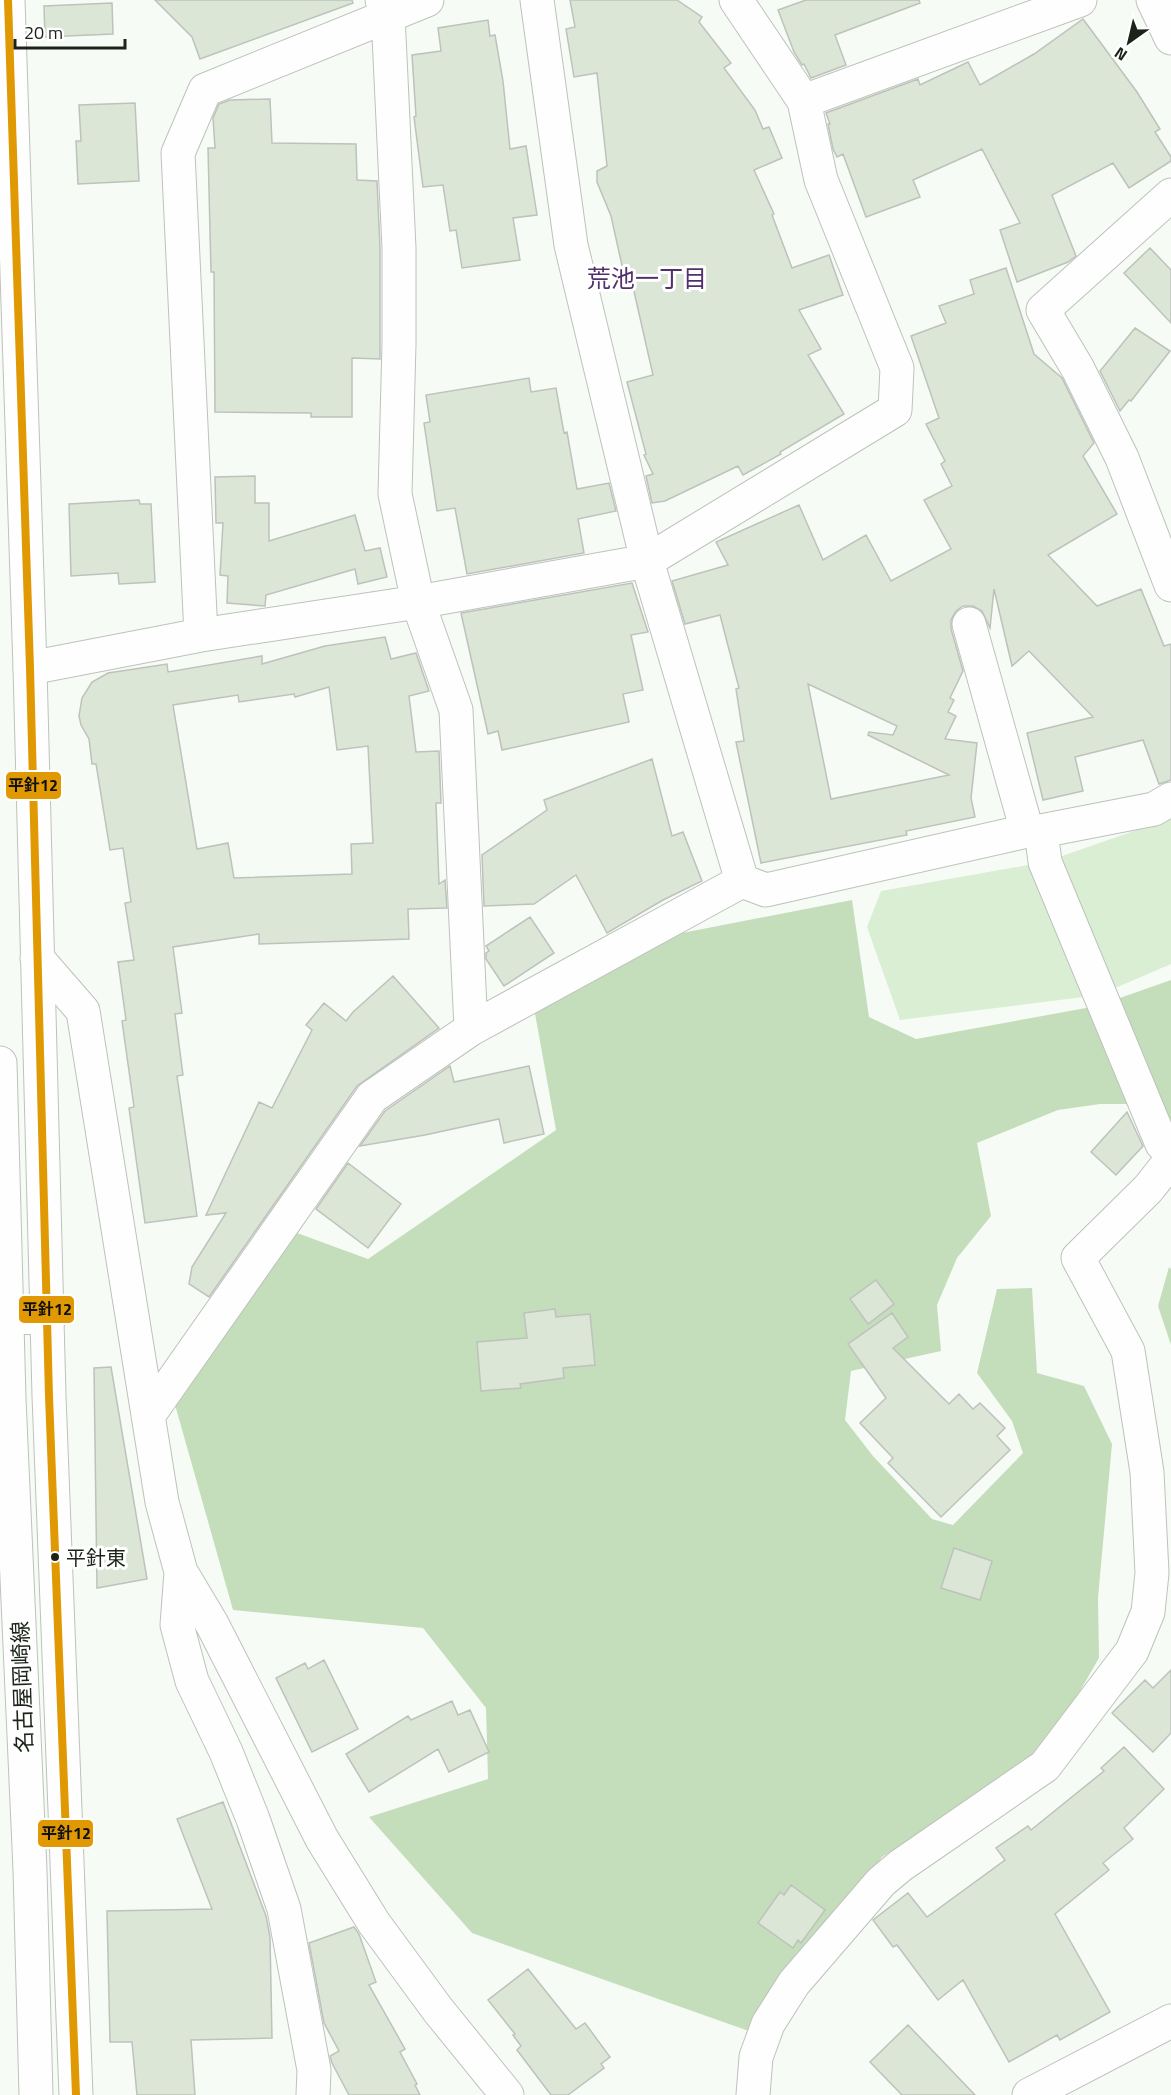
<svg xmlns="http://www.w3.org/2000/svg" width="1171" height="2095" viewBox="0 0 1171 2095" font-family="'Titillium Web','Noto Sans JP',sans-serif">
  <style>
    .green { fill: #d9eed2 }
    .forest { fill: #c4debb }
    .building { fill: #dbe6d7; stroke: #bdc2bb; stroke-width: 1.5; fill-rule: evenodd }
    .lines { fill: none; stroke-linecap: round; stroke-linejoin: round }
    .minor-casing { stroke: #bdc2bb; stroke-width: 35 }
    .major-casing { stroke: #bdc2bb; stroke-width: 35 }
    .minor { stroke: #fefefe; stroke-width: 33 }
    .major { stroke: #fefefe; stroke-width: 33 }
    .bus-1-casing { stroke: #fff; stroke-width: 12 }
    .bus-1 { stroke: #e19903; stroke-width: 8 }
    .bus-dot { fill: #1c241a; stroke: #fff; stroke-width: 2 }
    .labels { text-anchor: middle; stroke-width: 6; stroke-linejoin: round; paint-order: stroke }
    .bus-label { font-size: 20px; fill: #1c241a; stroke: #fff; text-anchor: start }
    .street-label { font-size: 22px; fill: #1c241a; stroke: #fff }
    .neighbourhood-label { font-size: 24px; fill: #51306a; stroke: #fff }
    .line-badge { stroke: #fff; stroke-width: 2 }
    .pale-badge-label { font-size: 16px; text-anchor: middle; font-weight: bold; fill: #111 }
  </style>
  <rect width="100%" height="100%" fill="#f7fbf6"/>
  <path class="green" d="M 1171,818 L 1171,964 L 1099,995 L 900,1020 L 867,927 L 881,891 L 1045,862 Z"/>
  <path class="forest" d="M 852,900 L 869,1017 L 916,1039 L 1097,1006 L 1171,980 L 1171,1181 L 1168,1138 L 1131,1104 L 1100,1104 L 1058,1110 L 977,1143 L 991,1216 L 957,1258 L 937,1305 L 941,1351 L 851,1371 L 845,1420 L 873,1456 L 932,1519 L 953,1525 L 1023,1453 L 1012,1421 L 977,1373 L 997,1289 L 1032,1288 L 1037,1373 L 1084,1386 L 1112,1444 L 1098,1598 L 1099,1658 L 1046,1750 L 882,1857 L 830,1925 L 777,2041 L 472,1933 L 369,1817 L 488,1779 L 486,1708 L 423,1628 L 233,1610 L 170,1387 L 278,1226 L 368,1259 L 556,1130 L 534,1008 L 682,933 Z
    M 1169,1267 L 1171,1269 L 1171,1345 L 1158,1306 Z"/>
  <path class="building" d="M 155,0 L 352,0 L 353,3 L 200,59 L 192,37 Z
    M 570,0 L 677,0 L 702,17 L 699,22 L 731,63 L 724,68 L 755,110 L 763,129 L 769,127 L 782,158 L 754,170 L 774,214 L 772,215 L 792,268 L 829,255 L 843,295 L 799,310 L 821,349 L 808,355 L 844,414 L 780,452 L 781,454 L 743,475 L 738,466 L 665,501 L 652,503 L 646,476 L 653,474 L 644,455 L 646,454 L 627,382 L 653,375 L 633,287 L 629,288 L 627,279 L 625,279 L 611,216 L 597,182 L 597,171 L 607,166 L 597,73 L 574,77 L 566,29 L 575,27 Z
    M 806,0 L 919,0 L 920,3 L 835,35 L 846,65 L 811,78 L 804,64 L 802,65 L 794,52 L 778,10 Z
    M 112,3 L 113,34 L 45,37 L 44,6 Z
    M 1083,19 L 1137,92 L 1160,129 L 1155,132 L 1171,157 L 1171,161 L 1129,188 L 1113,163 L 1052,195 L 1076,256 L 1068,262 L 1017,282 L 1000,230 L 1020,223 L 982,149 L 913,180 L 920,197 L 866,217 L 843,154 L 837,157 L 833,149 L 828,124 L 830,124 L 826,113 L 918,79 L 920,85 L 968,62 L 980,85 L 1034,54 Z
    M 488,20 L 490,36 L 495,35 L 503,81 L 510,149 L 526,146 L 537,215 L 513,218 L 520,260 L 462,268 L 456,230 L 450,231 L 443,185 L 423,187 L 414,117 L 416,116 L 412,55 L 441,51 L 438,28 Z
    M 270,99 L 272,143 L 356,144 L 357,180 L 377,181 L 380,248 L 380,359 L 352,358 L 352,417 L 311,417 L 311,413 L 215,412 L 214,272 L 211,272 L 208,148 L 215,148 L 213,118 L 219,104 L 230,100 Z
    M 135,103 L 139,181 L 78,184 L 76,141 L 81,141 L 79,105 Z
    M 1150,248 L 1171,270 L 1171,323 L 1124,273 Z
    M 1006,268 L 1034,354 L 1062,378 L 1094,443 L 1083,456 L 1117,514 L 1048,555 L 1097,606 L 1141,589 L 1164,646 L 1171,644 L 1171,780 L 1159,784 L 1143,740 L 1075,757 L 1083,791 L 1043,800 L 1027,733 L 1093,717 L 1029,651 L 1012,666 L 994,589 L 990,628 L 982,611 L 973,606 L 963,606 L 956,611 L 951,620 L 951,629 L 963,671 L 950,698 L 954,700 L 948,712 L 956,716 L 945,739 L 977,743 L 971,798 L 975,817 L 906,831 L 907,835 L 761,863 L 736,742 L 744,741 L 736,689 L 739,688 L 720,615 L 685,624 L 672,581 L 728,565 L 716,542 L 799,505 L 823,560 L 866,535 L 891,581 L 951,549 L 924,500 L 952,486 L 941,464 L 945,461 L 926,424 L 939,418 L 911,336 L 946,323 L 939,306 L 974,294 L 970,280 ZM 808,684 L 897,726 L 893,735 L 869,732 L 868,735 L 949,775 L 831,799 Z
    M 1135,328 L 1170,351 L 1131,401 L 1129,400 L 1120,411 L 1100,371 Z
    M 529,378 L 531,392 L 556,388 L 564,433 L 567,432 L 577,489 L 609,483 L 616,511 L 578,519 L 584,553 L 467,574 L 455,508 L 437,511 L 424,423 L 430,422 L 426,395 Z
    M 255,476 L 255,503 L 269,503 L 269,541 L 355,515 L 365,551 L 380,548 L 387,577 L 358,584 L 355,569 L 266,595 L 265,606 L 227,603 L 228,576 L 220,575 L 223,523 L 216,523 L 215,477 Z
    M 139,500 L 140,504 L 151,504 L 155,582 L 119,584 L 118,573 L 71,576 L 69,504 Z
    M 632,583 L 648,632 L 631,635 L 643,690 L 623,694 L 629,722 L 502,750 L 498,731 L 488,734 L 461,613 Z
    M 385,637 L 391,659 L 416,653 L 429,691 L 409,696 L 416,752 L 439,751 L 441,803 L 436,803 L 439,884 L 445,880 L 447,908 L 408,909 L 409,939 L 259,944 L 259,934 L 173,947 L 182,1013 L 175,1014 L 183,1075 L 177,1076 L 197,1216 L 145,1223 L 129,1108 L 134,1107 L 122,1021 L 126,1020 L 118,962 L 134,960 L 125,903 L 131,902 L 123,848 L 110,850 L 96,764 L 92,764 L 89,739 L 81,725 L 79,716 L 82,698 L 92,682 L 108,673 L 167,664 L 168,672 L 262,656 L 262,664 L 325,646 ZM 329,687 L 337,750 L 368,746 L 373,843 L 351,844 L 352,874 L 234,878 L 228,843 L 197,849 L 173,705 L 238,695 L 239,702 L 294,694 L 295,697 Z
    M 652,759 L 672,836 L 683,832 L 702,881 L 663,900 L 607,933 L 576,875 L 534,904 L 484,906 L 482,855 L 547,810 L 544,800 Z
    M 530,917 L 554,953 L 504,986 L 486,959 L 486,953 L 489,951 L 486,946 Z
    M 393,976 L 439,1028 L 357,1086 L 209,1297 L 189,1284 L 192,1267 L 226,1213 L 206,1215 L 259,1102 L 272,1108 L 312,1030 L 306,1025 L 324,1003 L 346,1021 L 353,1012 Z
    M 450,1066 L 454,1082 L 529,1066 L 544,1134 L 504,1143 L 499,1119 L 425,1135 L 360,1146 L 385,1111 Z
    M 1127,1112 L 1143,1146 L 1116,1175 L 1091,1152 Z
    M 348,1163 L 401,1204 L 368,1248 L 316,1209 Z
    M 876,1280 L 894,1304 L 868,1324 L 850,1299 Z
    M 555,1309 L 556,1317 L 590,1314 L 595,1365 L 563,1368 L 564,1378 L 520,1384 L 521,1388 L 481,1391 L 477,1342 L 527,1338 L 524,1313 Z
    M 892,1313 L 908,1337 L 893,1348 L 949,1404 L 959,1394 L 973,1409 L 980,1403 L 1005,1428 L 997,1436 L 1010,1450 L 941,1517 L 888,1463 L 893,1458 L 860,1423 L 886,1398 L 848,1344 Z
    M 111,1367 L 147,1579 L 97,1588 L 94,1368 Z
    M 954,1548 L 992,1561 L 980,1600 L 941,1588 Z
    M 324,1660 L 358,1729 L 312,1752 L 276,1678 L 305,1663 L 308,1669 Z
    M 1171,1670 L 1171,1733 L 1153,1752 L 1112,1713 L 1145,1680 L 1153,1688 Z
    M 452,1701 L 458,1715 L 470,1710 L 489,1752 L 449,1772 L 438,1749 L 369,1792 L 346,1754 L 408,1716 L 411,1720 Z
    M 1124,1747 L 1164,1789 L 1124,1828 L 1133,1839 L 1103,1863 L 1109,1870 L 1055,1914 L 1110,2012 L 1060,2040 L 1057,2035 L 1009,2062 L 963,1980 L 938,2000 L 897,1945 L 893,1947 L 873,1920 L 908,1893 L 927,1917 L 1005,1860 L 996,1848 L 1028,1826 L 1031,1830 L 1104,1771 L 1101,1768 Z
    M 223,1802 L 266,1916 L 270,1937 L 272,2038 L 191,2040 L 195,2095 L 137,2095 L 132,2042 L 110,2042 L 107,1911 L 212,1909 L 177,1819 Z
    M 791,1885 L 825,1910 L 801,1943 L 798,1940 L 793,1948 L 758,1923 L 780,1892 L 784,1895 Z
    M 354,1927 L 359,1934 L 376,1982 L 369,1985 L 405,2049 L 400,2052 L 417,2084 L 415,2085 L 420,2095 L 349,2095 L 332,2063 L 330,2056 L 339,2051 L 324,2023 L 309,1943 Z
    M 528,1969 L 576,2029 L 585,2023 L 610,2057 L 601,2064 L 604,2068 L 568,2095 L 551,2095 L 517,2050 L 521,2046 L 513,2035 L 515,2034 L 488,2000 Z
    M 908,2025 L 975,2095 L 902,2095 L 870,2062 Z"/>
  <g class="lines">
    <g class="minor-casing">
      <path id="minor" d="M 537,0 L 571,245 L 647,561 L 742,881
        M 1153,0 L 1171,38
        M 804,101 L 1080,0
        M 1171,195 L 1043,310 L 1078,369 L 1122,458 L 1171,585
        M 969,624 L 1027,831
        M 201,635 L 178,153 L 205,90 L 427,0
        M 30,668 L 201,635 L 418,602 L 647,561 L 895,410 L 897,368 L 821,180 L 804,101 L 736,0
        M 1041,831 L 1045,862 L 1162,1144 L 1171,1152
        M 37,958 L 83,1011 L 162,1502 L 181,1572 L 212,1624 L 322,1839 L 374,1923 L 438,2010 L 507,2095
        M 471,1029 L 742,881 L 766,890 L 1027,831 L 1041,831 L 1154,809 L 1171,799
        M 0,1317 L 49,1318
        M 148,1416 L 372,1097 L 471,1029 L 456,710 L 418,602 L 395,494 L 399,344 L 399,248 L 388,15 L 382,0
        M 181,1572 L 177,1625 L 192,1681 L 226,1752 L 253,1819 L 284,1909 L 314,2070 L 313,2095
        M 753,2095 L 756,2057 L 768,2024 L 794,1983 L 881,1882 L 900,1866 L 1045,1766 L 1132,1651 L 1148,1612 L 1152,1573 L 1147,1472 L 1128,1351 L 1078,1258 L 1148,1189 L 1171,1160
        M 1029,2095 L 1171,2021"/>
    </g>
    <g class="major-casing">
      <path id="major" d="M 8,0 L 30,668 L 49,1396 L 76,2095
        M 0,1063 L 9,1399 L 30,1870 L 36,2095"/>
    </g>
    <use href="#minor" class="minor"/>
    <use href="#major" class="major"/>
    <g class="bus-1-casing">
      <path id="bus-1" d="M 8,0 L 30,668 L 49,1396 L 76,2095"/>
    </g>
    <use href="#bus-1" class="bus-1"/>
  </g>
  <circle class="bus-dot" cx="55" cy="1557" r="5"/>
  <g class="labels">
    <g class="bus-label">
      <text x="66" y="1565">平針東</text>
    </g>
    <g class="street-label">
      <text transform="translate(22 1687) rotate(-92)" y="8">名古屋岡崎線</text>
    </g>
    <g class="neighbourhood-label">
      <text x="647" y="287">荒池一丁目</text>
    </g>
  </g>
  <g class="line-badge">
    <rect x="5" y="771" width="57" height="29" rx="6" fill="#e19903"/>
    <rect x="18" y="1295" width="57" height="29" rx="6" fill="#e19903"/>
    <rect x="37" y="1819" width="57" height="29" rx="6" fill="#e19903"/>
  </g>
  <g class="pale-badge-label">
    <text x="33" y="791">平針12</text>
    <text x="47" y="1315">平針12</text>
    <text x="66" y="1839">平針12</text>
  </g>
  <g transform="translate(1129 42) rotate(214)" stroke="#ffffff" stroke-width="4.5" paint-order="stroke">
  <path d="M0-4.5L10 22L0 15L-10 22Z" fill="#1c241a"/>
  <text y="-9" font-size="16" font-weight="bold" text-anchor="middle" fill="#1c241a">N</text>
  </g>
  <path d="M15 39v9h110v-9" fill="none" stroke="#1c241a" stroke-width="3"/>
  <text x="24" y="39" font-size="18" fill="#1c241a" stroke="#ffffff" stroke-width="4.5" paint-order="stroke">20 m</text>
</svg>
